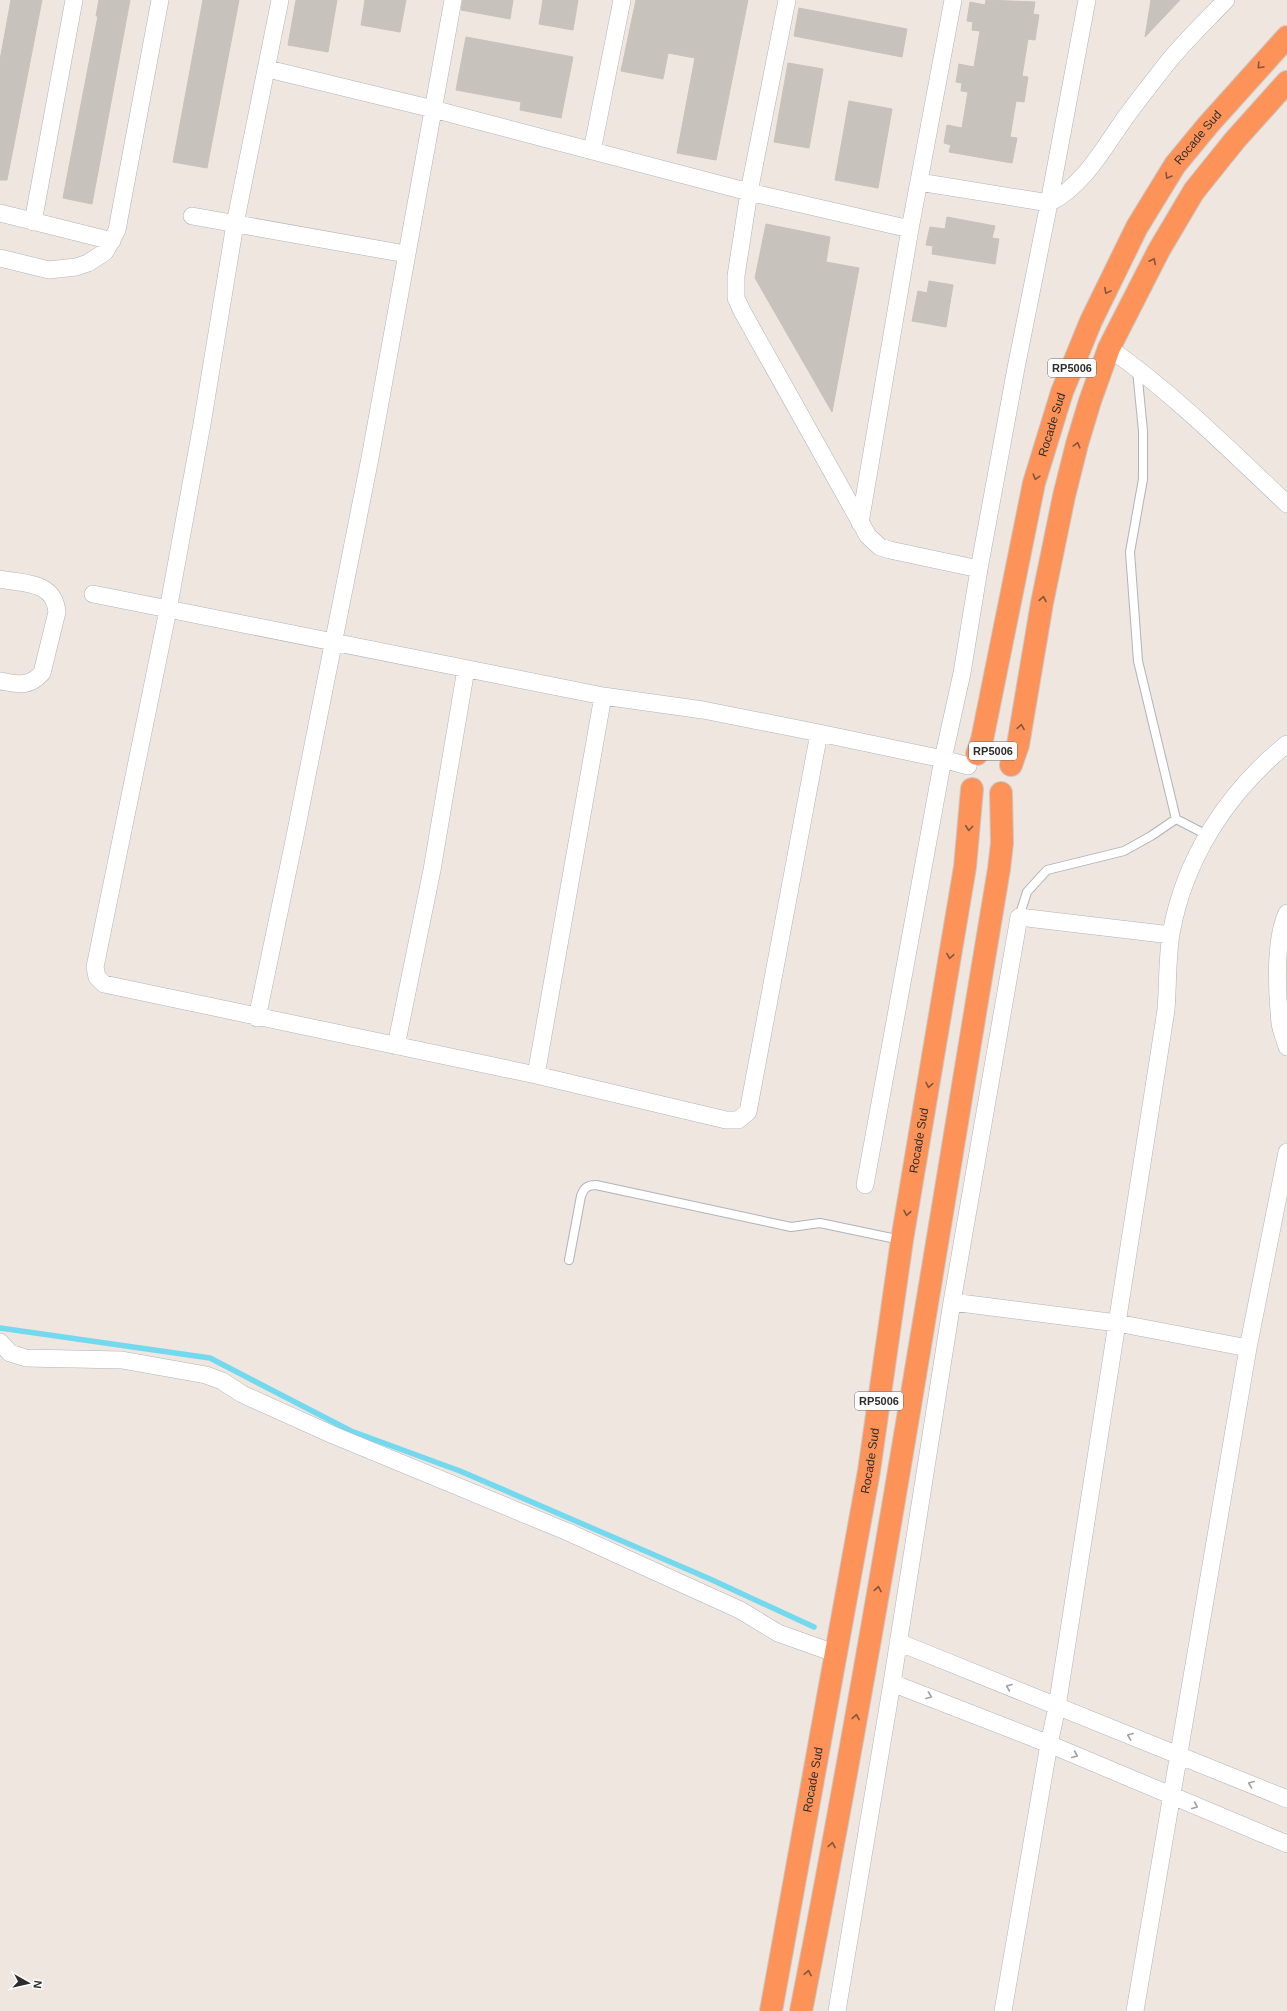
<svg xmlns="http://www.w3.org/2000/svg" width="1287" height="2011" viewBox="0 0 1287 2011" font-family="Helvetica,sans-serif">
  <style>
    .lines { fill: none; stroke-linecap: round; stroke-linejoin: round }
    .stream { stroke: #73d9ef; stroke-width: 5.5 }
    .building { fill: #c7c2bb; stroke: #cac2b9 }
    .lane-casing { stroke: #afb3bd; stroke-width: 10 }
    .street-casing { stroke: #afb3bd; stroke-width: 18 }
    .highway-casing { stroke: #c8c8c8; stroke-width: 24 }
    .lane { stroke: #fff; stroke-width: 8 }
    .street { stroke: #fff; stroke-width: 17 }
    .highway { stroke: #fe935a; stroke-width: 22 }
    .oneway { stroke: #81563f }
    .oneway2 { stroke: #a0a0a0 }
    .labels { text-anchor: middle; stroke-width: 3; stroke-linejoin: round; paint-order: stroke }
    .shield { fill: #fff; stroke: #6c6c6c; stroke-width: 1 }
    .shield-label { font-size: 11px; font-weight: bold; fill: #2d2d2d }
    .street-label { font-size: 12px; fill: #2d2d2d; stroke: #fff }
  </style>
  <rect width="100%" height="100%" fill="#eee6df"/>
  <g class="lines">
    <path class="stream" d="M 0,1328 L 210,1358 L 351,1431 L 460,1471 L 710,1579 L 814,1627"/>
  </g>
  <path class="building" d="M 11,0 L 42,0 L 7,180 L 0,180 L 0,60 Z
    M 99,0 L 130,0 L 92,204 L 63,198 L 98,16 L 96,16 Z
    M 203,0 L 239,0 L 207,168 L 173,162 Z
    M 296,0 L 337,0 L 328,52 L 288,45 Z
    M 365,0 L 406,0 L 400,32 L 361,25 Z
    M 463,0 L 513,0 L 510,19 L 461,10 Z
    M 543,0 L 578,0 L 573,30 L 539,24 Z
    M 636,0 L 748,0 L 716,160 L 677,153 L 695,58 L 668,53 L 663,79 L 621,71 Z
    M 986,0 L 1035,2 L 1033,14 L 1039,15 L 1035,40 L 1028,39 L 1022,76 L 1028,77 L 1024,102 L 1016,101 L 1010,137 L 1017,138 L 1012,163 L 949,152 L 951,145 L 944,143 L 947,125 L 962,128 L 968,92 L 961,91 L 962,83 L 956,82 L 959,64 L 974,67 L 980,31 L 972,30 L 973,22 L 967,21 L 970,2 L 985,5 Z
    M 1151,0 L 1180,0 L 1145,37 Z
    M 799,8 L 907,29 L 902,57 L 794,36 Z
    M 466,37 L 573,57 L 561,118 L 520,110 L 521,102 L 456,90 Z
    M 788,63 L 823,69 L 809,148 L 774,142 Z
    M 849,101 L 892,109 L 878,188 L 835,180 Z
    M 947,217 L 995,226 L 992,238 L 999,239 L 995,264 L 932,254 L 933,246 L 926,245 L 930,227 L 945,229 Z
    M 766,224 L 830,237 L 826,262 L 859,268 L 832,412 L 755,278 Z
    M 929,281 L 953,285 L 946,327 L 912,321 L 918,291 L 927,293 Z"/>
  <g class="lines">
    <g class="lane-casing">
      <path id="lane" d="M 1137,370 L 1143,431 L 1143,479 L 1130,552 L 1138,661 L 1176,819 L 1207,835
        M 1019,917 L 1027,892 L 1047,870 L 1124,851 L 1151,836 L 1176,819
        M 569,1260 L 581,1196 C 584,1188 587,1185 596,1185 L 791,1227 L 820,1223 L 901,1240"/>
    </g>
    <g class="street-casing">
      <path id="street" d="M 280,0 L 235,224 L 202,424 L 168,610 L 95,967 L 97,977 L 104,984 L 536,1075 L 726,1120 L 738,1120 L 748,1112 L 819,733
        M 787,0 L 749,192 L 736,276 L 736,298 L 742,311 L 868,536 L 880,547 L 890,550 L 979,569
        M 268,69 L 433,109 L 749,192 L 910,229
        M 592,151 L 622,0
        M 919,182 L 1049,203 L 1087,0
        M 0,213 L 112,241
        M 192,216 L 406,254
        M 33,222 L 74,0
        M 0,258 L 49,270 L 76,267 L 88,263 L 105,252 L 117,230 L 160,0
        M 1109,348 C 1173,393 1230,450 1287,504
        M 860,523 L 910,229 L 953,0
        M 0,579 C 25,584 54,581 57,612 L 42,673 C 28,688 18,684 0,681
        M 93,594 L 603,696 L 703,710 L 819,733 L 943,759 L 968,766
        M 1287,913 C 1274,940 1277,994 1280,1023 C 1281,1031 1285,1039 1287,1047
        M 257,1018 L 295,836 L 370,458 L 453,0
        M 396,1046 L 432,870 L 466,669
        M 536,1075 L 603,696
        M 865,1185 L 943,759 L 962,673 L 979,569 L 1016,368 L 1049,203 C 1084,185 1103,149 1125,118 C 1139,99 1154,80 1168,62 C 1186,40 1207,20 1226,0
        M 952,1302 L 1117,1323 L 1248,1348
        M 0,1342 L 10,1353 L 26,1358 L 122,1360 L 206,1375 L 222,1381 L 242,1394 L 333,1435 L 568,1532 L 740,1610 L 778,1633 L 837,1654
        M 898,1642 L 1287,1799
        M 892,1683 L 1049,1744 L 1287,1844
        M 837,2011 L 892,1683 L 952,1302 L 1019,917 L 1171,935
        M 1003,2011 L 1049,1744 L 1057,1707 L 1166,1010 C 1168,985 1167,959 1171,934 C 1184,859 1228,791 1287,744
        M 1135,2011 L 1248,1348 L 1287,1152"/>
    </g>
    <g class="highway-casing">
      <g id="highway">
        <path id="s1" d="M 977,754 L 982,740 L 1034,483 L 1062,392 L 1091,321 L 1137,227 L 1175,165 L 1208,125 L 1287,37"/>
        <path d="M 1011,765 L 1018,745 L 1042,603 L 1064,496 L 1077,444 L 1090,401 L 1109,348 L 1159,250 L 1194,191 L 1235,140 L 1287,82"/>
        <path id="s2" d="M 771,2011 L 869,1471 L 902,1240 L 965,867 L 972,789"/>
        <path d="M 801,2011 C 876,1632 935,1250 999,869 L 1002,843 L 1001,793"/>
      </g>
    </g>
    <use href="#lane" class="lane"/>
    <use href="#street" class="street"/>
    <use href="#highway" class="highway"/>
  </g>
  <defs><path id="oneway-chevron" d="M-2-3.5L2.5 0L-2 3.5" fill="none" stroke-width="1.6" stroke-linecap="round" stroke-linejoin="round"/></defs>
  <g class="oneway">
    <use href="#oneway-chevron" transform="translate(1260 66) rotate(133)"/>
    <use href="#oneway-chevron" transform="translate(1168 176) rotate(121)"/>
    <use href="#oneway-chevron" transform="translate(1153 261) rotate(-63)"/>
    <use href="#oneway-chevron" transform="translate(1107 291) rotate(118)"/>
    <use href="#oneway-chevron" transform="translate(1077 445) rotate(-75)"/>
    <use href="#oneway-chevron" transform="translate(1036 477) rotate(106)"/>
    <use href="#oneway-chevron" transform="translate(1043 599) rotate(-79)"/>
    <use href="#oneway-chevron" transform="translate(1021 727) rotate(-81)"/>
    <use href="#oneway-chevron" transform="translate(969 828) rotate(95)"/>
    <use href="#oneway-chevron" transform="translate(950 956) rotate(99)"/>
    <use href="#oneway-chevron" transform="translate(929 1085) rotate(100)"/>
    <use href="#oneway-chevron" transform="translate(907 1213) rotate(100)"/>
    <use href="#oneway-chevron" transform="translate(878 1589) rotate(-80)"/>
    <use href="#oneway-chevron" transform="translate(856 1717) rotate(-80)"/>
    <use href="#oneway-chevron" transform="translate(832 1845) rotate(-80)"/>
    <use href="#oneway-chevron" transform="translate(808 1973) rotate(-79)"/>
  </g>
  <g class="oneway2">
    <use href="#oneway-chevron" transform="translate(1009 1687) rotate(-158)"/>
    <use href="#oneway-chevron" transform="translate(929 1696) rotate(21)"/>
    <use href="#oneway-chevron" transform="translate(1130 1736) rotate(-159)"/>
    <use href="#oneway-chevron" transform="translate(1075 1755) rotate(23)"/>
    <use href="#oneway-chevron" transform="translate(1251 1784) rotate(-158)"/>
    <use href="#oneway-chevron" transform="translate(1195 1806) rotate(23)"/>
  </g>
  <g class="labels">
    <g class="shield">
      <rect x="1048" y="359" width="48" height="18" rx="3"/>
      <rect x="969" y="742" width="48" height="18" rx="3"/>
      <rect x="855" y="1392" width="48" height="18" rx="3"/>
    </g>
    <g class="shield-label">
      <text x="1072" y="372">RP5006</text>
      <text x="993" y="755">RP5006</text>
      <text x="879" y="1405">RP5006</text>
    </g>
    <g class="street-label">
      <text dy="4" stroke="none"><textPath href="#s1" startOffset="662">Rocade Sud</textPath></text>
      <text dy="4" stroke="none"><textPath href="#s1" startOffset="338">Rocade Sud</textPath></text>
      <text dy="4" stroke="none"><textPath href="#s2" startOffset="883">Rocade Sud</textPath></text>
      <text dy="4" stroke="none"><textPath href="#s2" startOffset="559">Rocade Sud</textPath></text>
      <text dy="4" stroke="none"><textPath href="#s2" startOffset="235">Rocade Sud</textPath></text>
    </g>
  </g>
  <g transform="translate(28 1983) rotate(98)" stroke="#ffffff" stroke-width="3" paint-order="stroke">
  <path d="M0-3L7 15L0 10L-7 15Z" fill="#2d2d2d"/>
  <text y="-6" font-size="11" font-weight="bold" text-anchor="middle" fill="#2d2d2d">N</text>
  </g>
</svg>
